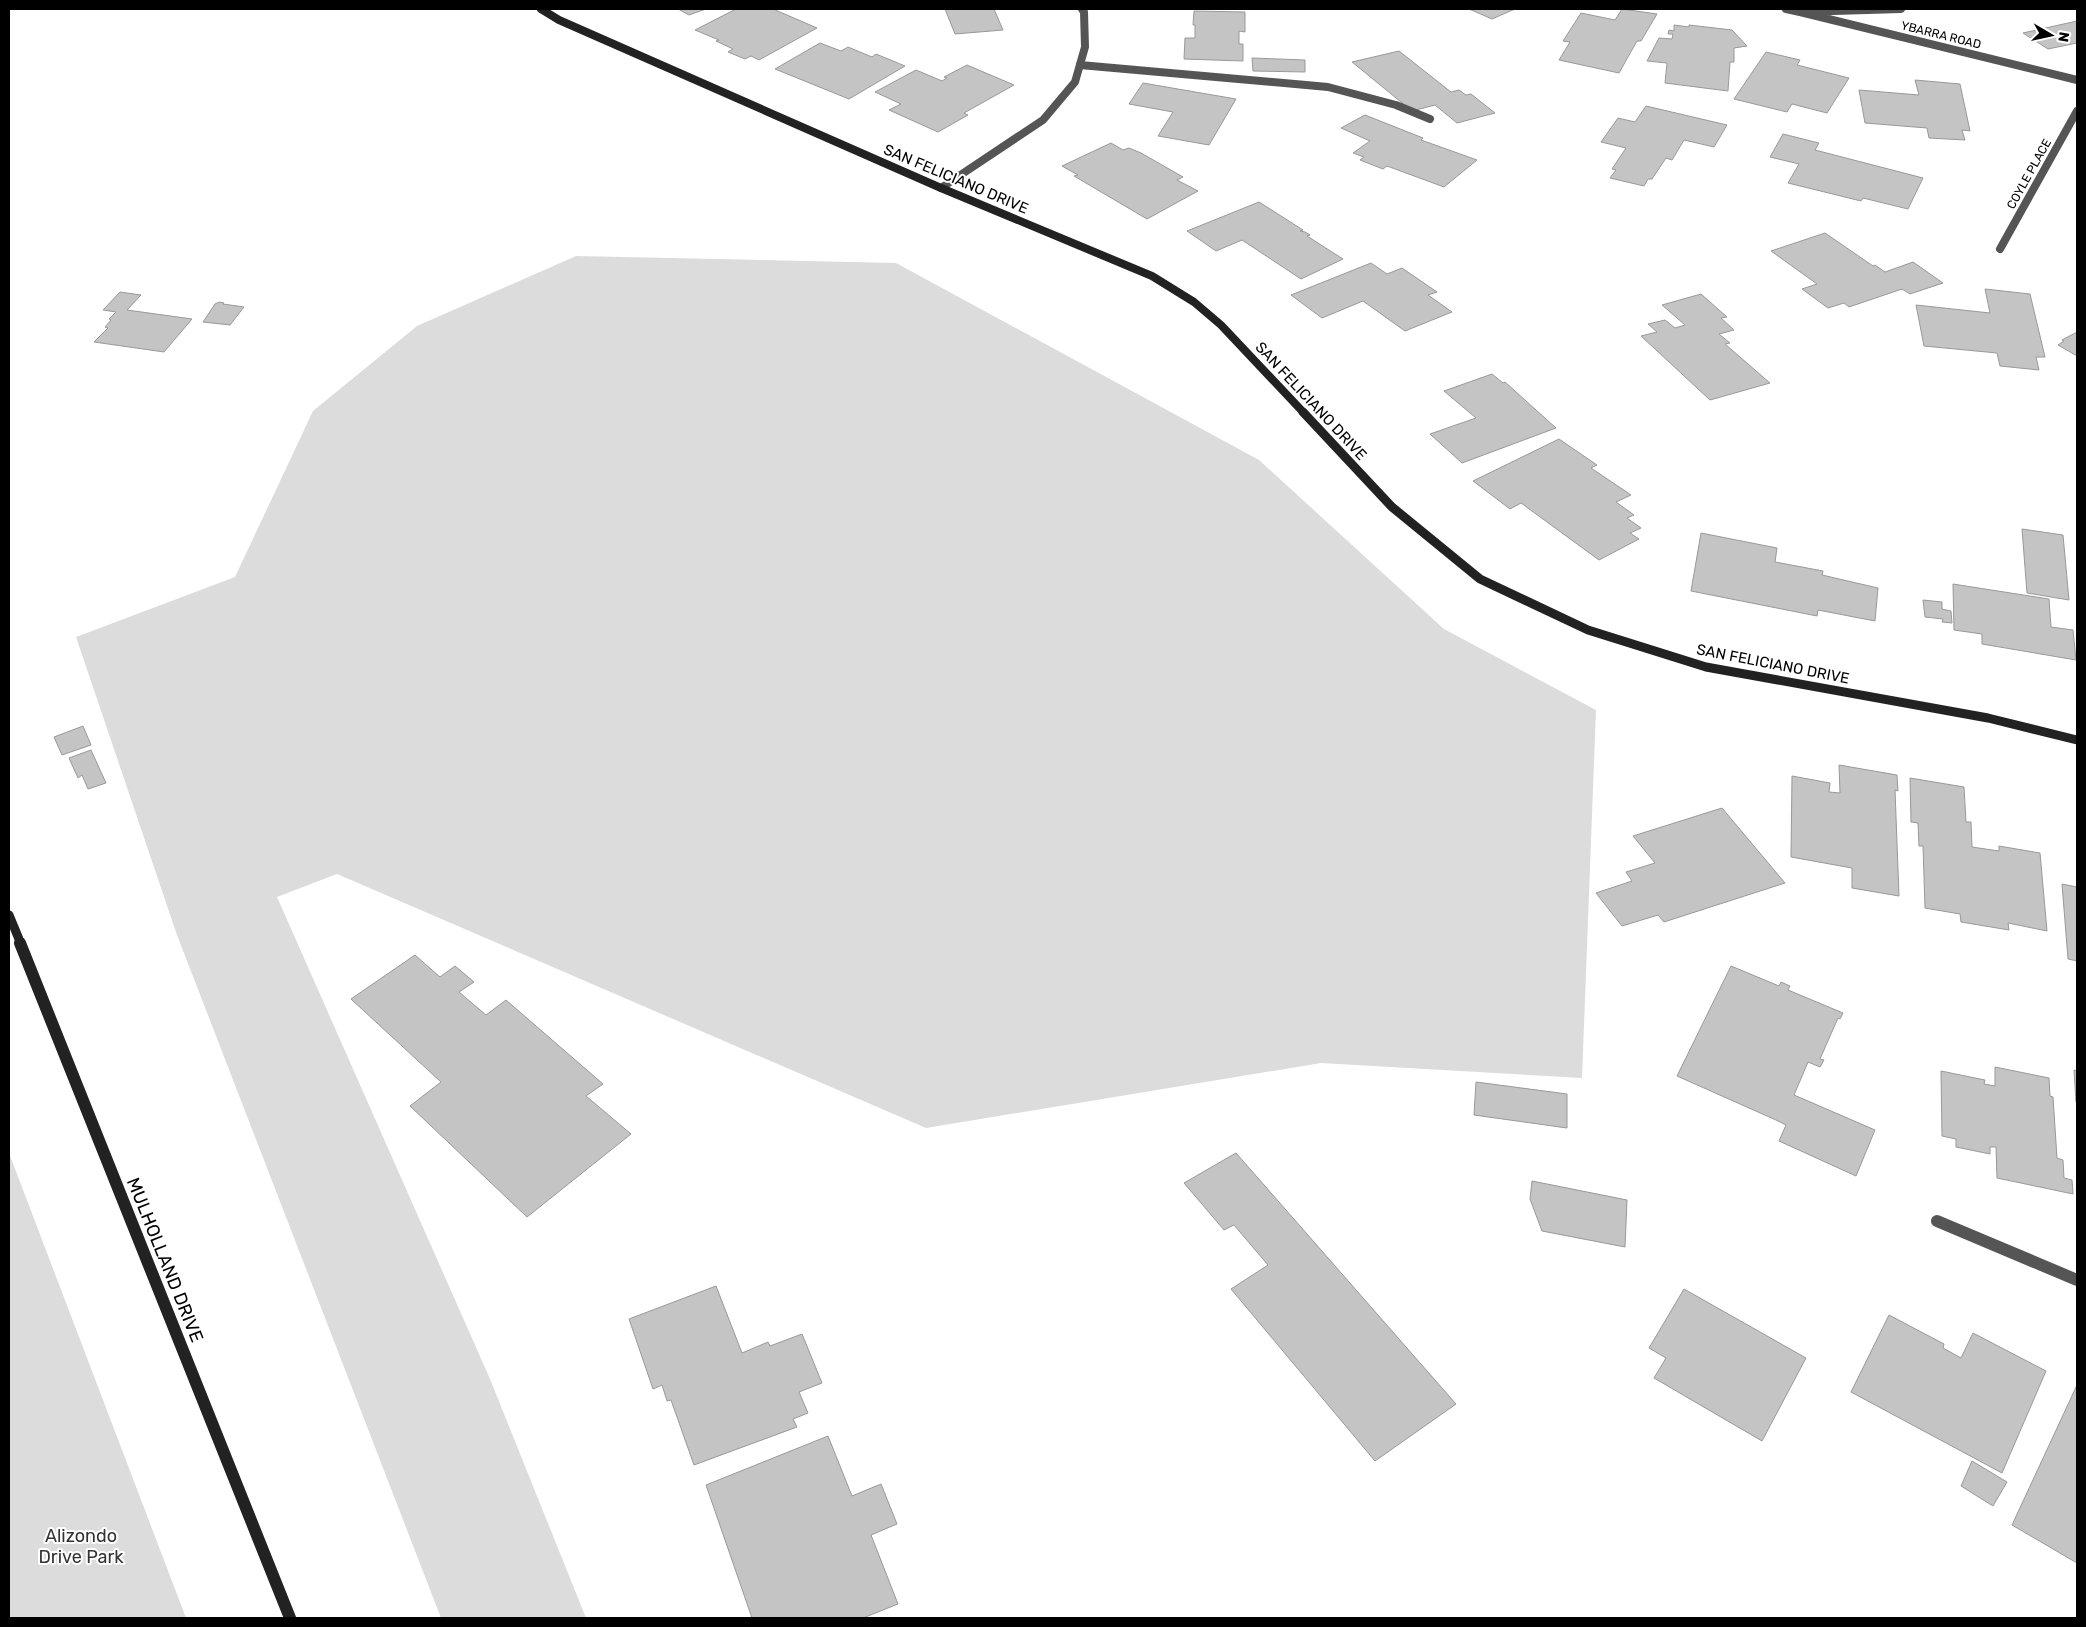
<svg xmlns="http://www.w3.org/2000/svg" width="2086" height="1627" viewBox="0 0 2086 1627" font-family="Rubik,sans-serif">
  <style>
    .green { fill: #dcdcdc }
    .building { fill: #c4c4c4; stroke: #999 }
    .lines { fill: none; stroke-linecap: round; stroke-linejoin: round }
    .lane { stroke: #555; stroke-width: 8 }
    .street-far1 { stroke: #555; stroke-width: 8 }
    .street { stroke: #555; stroke-width: 12 }
    .secondary-far2 { stroke: #222; stroke-width: 8 }
    .secondary-far1 { stroke: #222; stroke-width: 9 }
    .secondary { stroke: #222; stroke-width: 12 }
    .labels { text-anchor: middle; stroke-width: 4; stroke-linejoin: round; paint-order: stroke }
    .far-street-label { font-size: 12px; fill: #000; stroke: #fff }
    .street-label { font-size: 15px; fill: #000; stroke: #fff }
    .near-street-label { font-size: 18px; fill: #000; stroke: #fff }
    .near-park-label { font-size: 18px; fill: #333; stroke: #fff }
  </style>
  <rect width="100%" height="100%" fill="#fff"/>
  <path class="green" d="M 576,256 L 896,263 L 1259,460 L 1444,629 L 1596,710 L 1582,1078 L 1321,1063 L 926,1128 L 337,874 L 277,897 L 490,1379 L 586,1618 L 441,1618 L 177,935 L 76,637 L 235,577 L 313,411 L 417,326 Z
    M 9,1153 L 186,1618 L 9,1618 Z"/>
  <path class="building" d="M 678,9 L 706,9 L 689,15 Z
    M 736,9 L 773,9 L 817,28 L 759,60 L 751,56 L 745,59 L 728,52 L 733,49 L 716,41 L 719,40 L 695,30 Z
    M 945,9 L 994,9 L 1003,30 L 955,34 Z
    M 1469,9 L 1515,9 L 1492,19 Z
    M 1622,9 L 1657,14 L 1641,41 L 1637,41 L 1619,73 L 1559,60 L 1570,42 L 1563,41 L 1581,13 L 1615,20 Z
    M 1194,11 L 1245,12 L 1245,32 L 1239,31 L 1239,44 L 1243,44 L 1243,61 L 1184,59 L 1185,38 L 1195,38 L 1195,25 L 1193,25 Z
    M 2077,21 L 2077,43 L 2048,49 L 2023,33 Z
    M 1674,25 L 1689,27 L 1689,25 L 1732,30 L 1747,46 L 1734,48 L 1734,62 L 1730,62 L 1728,91 L 1665,83 L 1667,63 L 1647,61 L 1659,38 L 1672,39 L 1673,34 L 1668,34 L 1669,30 L 1674,31 Z
    M 820,43 L 841,51 L 848,47 L 872,57 L 876,54 L 905,66 L 849,99 L 775,69 Z
    M 1399,51 L 1451,92 L 1459,90 L 1466,95 L 1471,94 L 1495,113 L 1457,123 L 1435,105 L 1412,111 L 1352,62 Z
    M 1766,52 L 1800,60 L 1797,65 L 1849,78 L 1827,113 L 1792,104 L 1787,112 L 1734,99 Z
    M 1252,58 L 1305,60 L 1305,72 L 1253,71 Z
    M 967,65 L 1014,85 L 964,113 L 968,115 L 938,132 L 889,110 L 901,104 L 875,92 L 916,70 L 942,81 L 947,78 L 944,77 Z
    M 1915,80 L 1960,84 L 1970,131 L 1962,130 L 1965,140 L 1929,138 L 1927,128 L 1865,123 L 1859,90 L 1919,95 Z
    M 1143,83 L 1236,99 L 1209,145 L 1158,136 L 1173,112 L 1129,104 Z
    M 1646,106 L 1727,125 L 1714,147 L 1684,140 L 1672,160 L 1666,158 L 1652,179 L 1648,179 L 1644,186 L 1610,178 L 1616,170 L 1612,169 L 1626,148 L 1601,142 L 1618,118 L 1635,122 Z
    M 1365,115 L 1423,138 L 1421,140 L 1477,160 L 1444,187 L 1387,166 L 1383,169 L 1360,160 L 1364,157 L 1353,153 L 1370,141 L 1341,128 Z
    M 1783,134 L 1819,143 L 1815,150 L 1923,178 L 1908,209 L 1863,198 L 1861,201 L 1788,183 L 1799,164 L 1770,157 Z
    M 1111,143 L 1123,150 L 1129,148 L 1141,153 L 1183,177 L 1177,180 L 1198,191 L 1147,219 L 1074,176 L 1078,175 L 1062,166 Z
    M 1259,202 L 1303,230 L 1300,231 L 1305,232 L 1310,235 L 1307,236 L 1343,259 L 1301,279 L 1242,240 L 1216,251 L 1187,231 Z
    M 1825,233 L 1873,266 L 1875,265 L 1885,272 L 1913,262 L 1943,283 L 1910,294 L 1902,289 L 1849,307 L 1844,303 L 1828,308 L 1802,289 L 1817,284 L 1771,251 Z
    M 1371,263 L 1387,274 L 1402,268 L 1437,292 L 1428,295 L 1452,312 L 1405,331 L 1363,301 L 1322,318 L 1291,295 Z
    M 1985,289 L 2030,294 L 2045,357 L 2036,357 L 2039,370 L 2000,366 L 1997,353 L 1924,346 L 1916,305 L 1990,313 Z
    M 120,292 L 141,295 L 127,310 L 192,319 L 164,352 L 94,342 L 108,328 L 105,327 L 111,320 L 109,319 L 116,312 L 103,310 Z
    M 1701,294 L 1727,317 L 1721,318 L 1734,330 L 1719,334 L 1730,343 L 1725,344 L 1770,383 L 1710,400 L 1641,336 L 1657,332 L 1648,324 L 1665,320 L 1675,328 L 1685,325 L 1662,305 Z
    M 219,302 L 224,303 L 223,304 L 244,307 L 230,325 L 203,322 L 215,304 Z
    M 2077,332 L 2077,356 L 2058,345 L 2064,341 L 2062,340 Z
    M 1492,374 L 1503,383 L 1505,382 L 1556,428 L 1462,463 L 1430,434 L 1476,418 L 1444,391 Z
    M 1559,439 L 1597,465 L 1591,468 L 1631,495 L 1616,502 L 1634,515 L 1627,518 L 1641,528 L 1630,533 L 1639,539 L 1599,560 L 1521,503 L 1510,509 L 1473,481 Z
    M 2022,529 L 2063,535 L 2069,600 L 2027,593 Z
    M 1701,533 L 1777,548 L 1775,562 L 1823,571 L 1822,575 L 1878,588 L 1875,621 L 1818,610 L 1817,616 L 1691,591 Z
    M 1953,584 L 2049,599 L 2051,627 L 2073,630 L 2076,660 L 1982,644 L 1982,634 L 1954,630 Z
    M 1923,600 L 1942,602 L 1942,609 L 1951,611 L 1952,623 L 1942,622 L 1943,619 L 1925,617 Z
    M 83,726 L 91,745 L 62,755 L 54,737 Z
    M 91,750 L 106,783 L 88,789 L 82,775 L 78,778 L 69,758 Z
    M 1839,765 L 1897,775 L 1898,791 L 1895,790 L 1899,896 L 1852,888 L 1852,868 L 1791,857 L 1792,776 L 1830,783 L 1829,792 L 1840,793 Z
    M 1910,778 L 1964,787 L 1966,822 L 1971,822 L 1972,847 L 1999,851 L 1999,846 L 2040,853 L 2047,931 L 2008,923 L 2009,930 L 1961,922 L 1960,914 L 1925,908 L 1923,846 L 1919,846 L 1918,823 L 1911,822 Z
    M 1722,808 L 1785,883 L 1664,922 L 1658,915 L 1622,926 L 1596,893 L 1632,881 L 1626,872 L 1655,863 L 1633,836 Z
    M 2062,884 L 2077,887 L 2077,961 L 2068,959 Z
    M 415,955 L 440,977 L 455,966 L 474,982 L 459,992 L 486,1015 L 506,1000 L 603,1084 L 586,1096 L 631,1134 L 527,1217 L 410,1106 L 441,1082 L 351,999 Z
    M 1731,966 L 1779,986 L 1781,982 L 1790,986 L 1788,990 L 1843,1013 L 1840,1019 L 1838,1018 L 1820,1059 L 1824,1060 L 1820,1067 L 1808,1062 L 1794,1095 L 1875,1130 L 1856,1176 L 1779,1141 L 1786,1125 L 1776,1120 L 1677,1076 Z
    M 1995,1067 L 2049,1078 L 2050,1096 L 2053,1097 L 2057,1158 L 2063,1160 L 2064,1178 L 2072,1180 L 2073,1194 L 1997,1178 L 1996,1147 L 1990,1147 L 1990,1154 L 1956,1147 L 1956,1139 L 1942,1136 L 1941,1071 L 1985,1080 L 1984,1084 L 1995,1086 Z
    M 2074,1070 L 2077,1071 L 2077,1102 L 2076,1102 Z
    M 1476,1082 L 1567,1094 L 1567,1128 L 1474,1115 Z
    M 1236,1153 L 1456,1404 L 1375,1461 L 1231,1289 L 1268,1265 L 1234,1225 L 1224,1230 L 1184,1183 Z
    M 1532,1181 L 1627,1200 L 1625,1247 L 1542,1231 L 1530,1199 Z
    M 716,1286 L 742,1353 L 768,1342 L 770,1346 L 802,1334 L 822,1383 L 799,1392 L 808,1413 L 793,1419 L 797,1427 L 694,1465 L 671,1400 L 667,1401 L 662,1385 L 653,1389 L 629,1319 Z
    M 1684,1289 L 1806,1358 L 1762,1441 L 1654,1378 L 1666,1358 L 1649,1348 Z
    M 1889,1315 L 1944,1344 L 1943,1348 L 1961,1358 L 1973,1333 L 2046,1371 L 2002,1473 L 1851,1392 Z
    M 2077,1385 L 2077,1563 L 2012,1525 Z
    M 828,1436 L 852,1496 L 881,1484 L 897,1524 L 871,1535 L 898,1604 L 863,1618 L 752,1618 L 706,1485 Z
    M 1972,1461 L 2007,1482 L 1993,1506 L 1961,1486 Z"/>
  <g class="lines">
    <path class="lane" d="M 1080,65 L 1328,87 L 1396,105 L 1430,119"/>
    <path class="street-far1" d="M 1786,9 L 1800,12 L 1901,9
      M 1799,9 L 1800,12 L 2077,80
      M 941,188 L 1043,120 L 1075,82 L 1085,47 L 1084,12 L 1082,9
      M 2000,249 L 2077,111"/>
    <path class="street" d="M 1937,1221 L 2077,1280"/>
    <path class="secondary-far2" d="M 541,9 L 559,20 L 941,188 L 1152,276 L 1194,302 L 1221,325 L 1304,413"/>
    <path class="secondary-far1" d="M 1303,412 L 1392,507 L 1480,579 L 1588,630 L 1706,667 L 1988,718 L 2077,740
      M 9,915 L 21,944"/>
    <path class="secondary" d="M 20,943 L 290,1618"/>
  </g>
  <g class="labels">
    <g class="far-street-label">
      <text transform="translate(1941 35) rotate(14)" y="4">YBARRA ROAD</text>
      <text transform="translate(2029 174) rotate(-61)" y="4">COYLE PLACE</text>
    </g>
    <g class="street-label">
      <text transform="translate(956 179) rotate(23)" y="5">SAN FELICIANO DRIVE</text>
      <text transform="translate(1311 401) rotate(47)" y="5">SAN FELICIANO DRIVE</text>
      <text transform="translate(1773 664) rotate(11)" y="5">SAN FELICIANO DRIVE</text>
    </g>
    <g class="near-street-label">
      <text transform="translate(165 1260) rotate(68)" y="6">MULHOLLAND DRIVE</text>
    </g>
    <g class="near-park-label">
      <text x="81" y="1542">Alizondo<tspan x="81" dy="21">Drive Park</tspan></text>
    </g>
  </g>
  <rect width="2086" height="1627" fill="none" stroke="#000000" stroke-width="20"/>
  <g transform="translate(2051 35) rotate(99)" stroke="#ffffff" stroke-width="4" paint-order="stroke">
  <path d="M0-4L9 19L0 12L-9 19Z" fill="#000000"/>
  <text y="-8" font-size="14" font-weight="bold" text-anchor="middle" fill="#000000">N</text>
  </g>
</svg>
